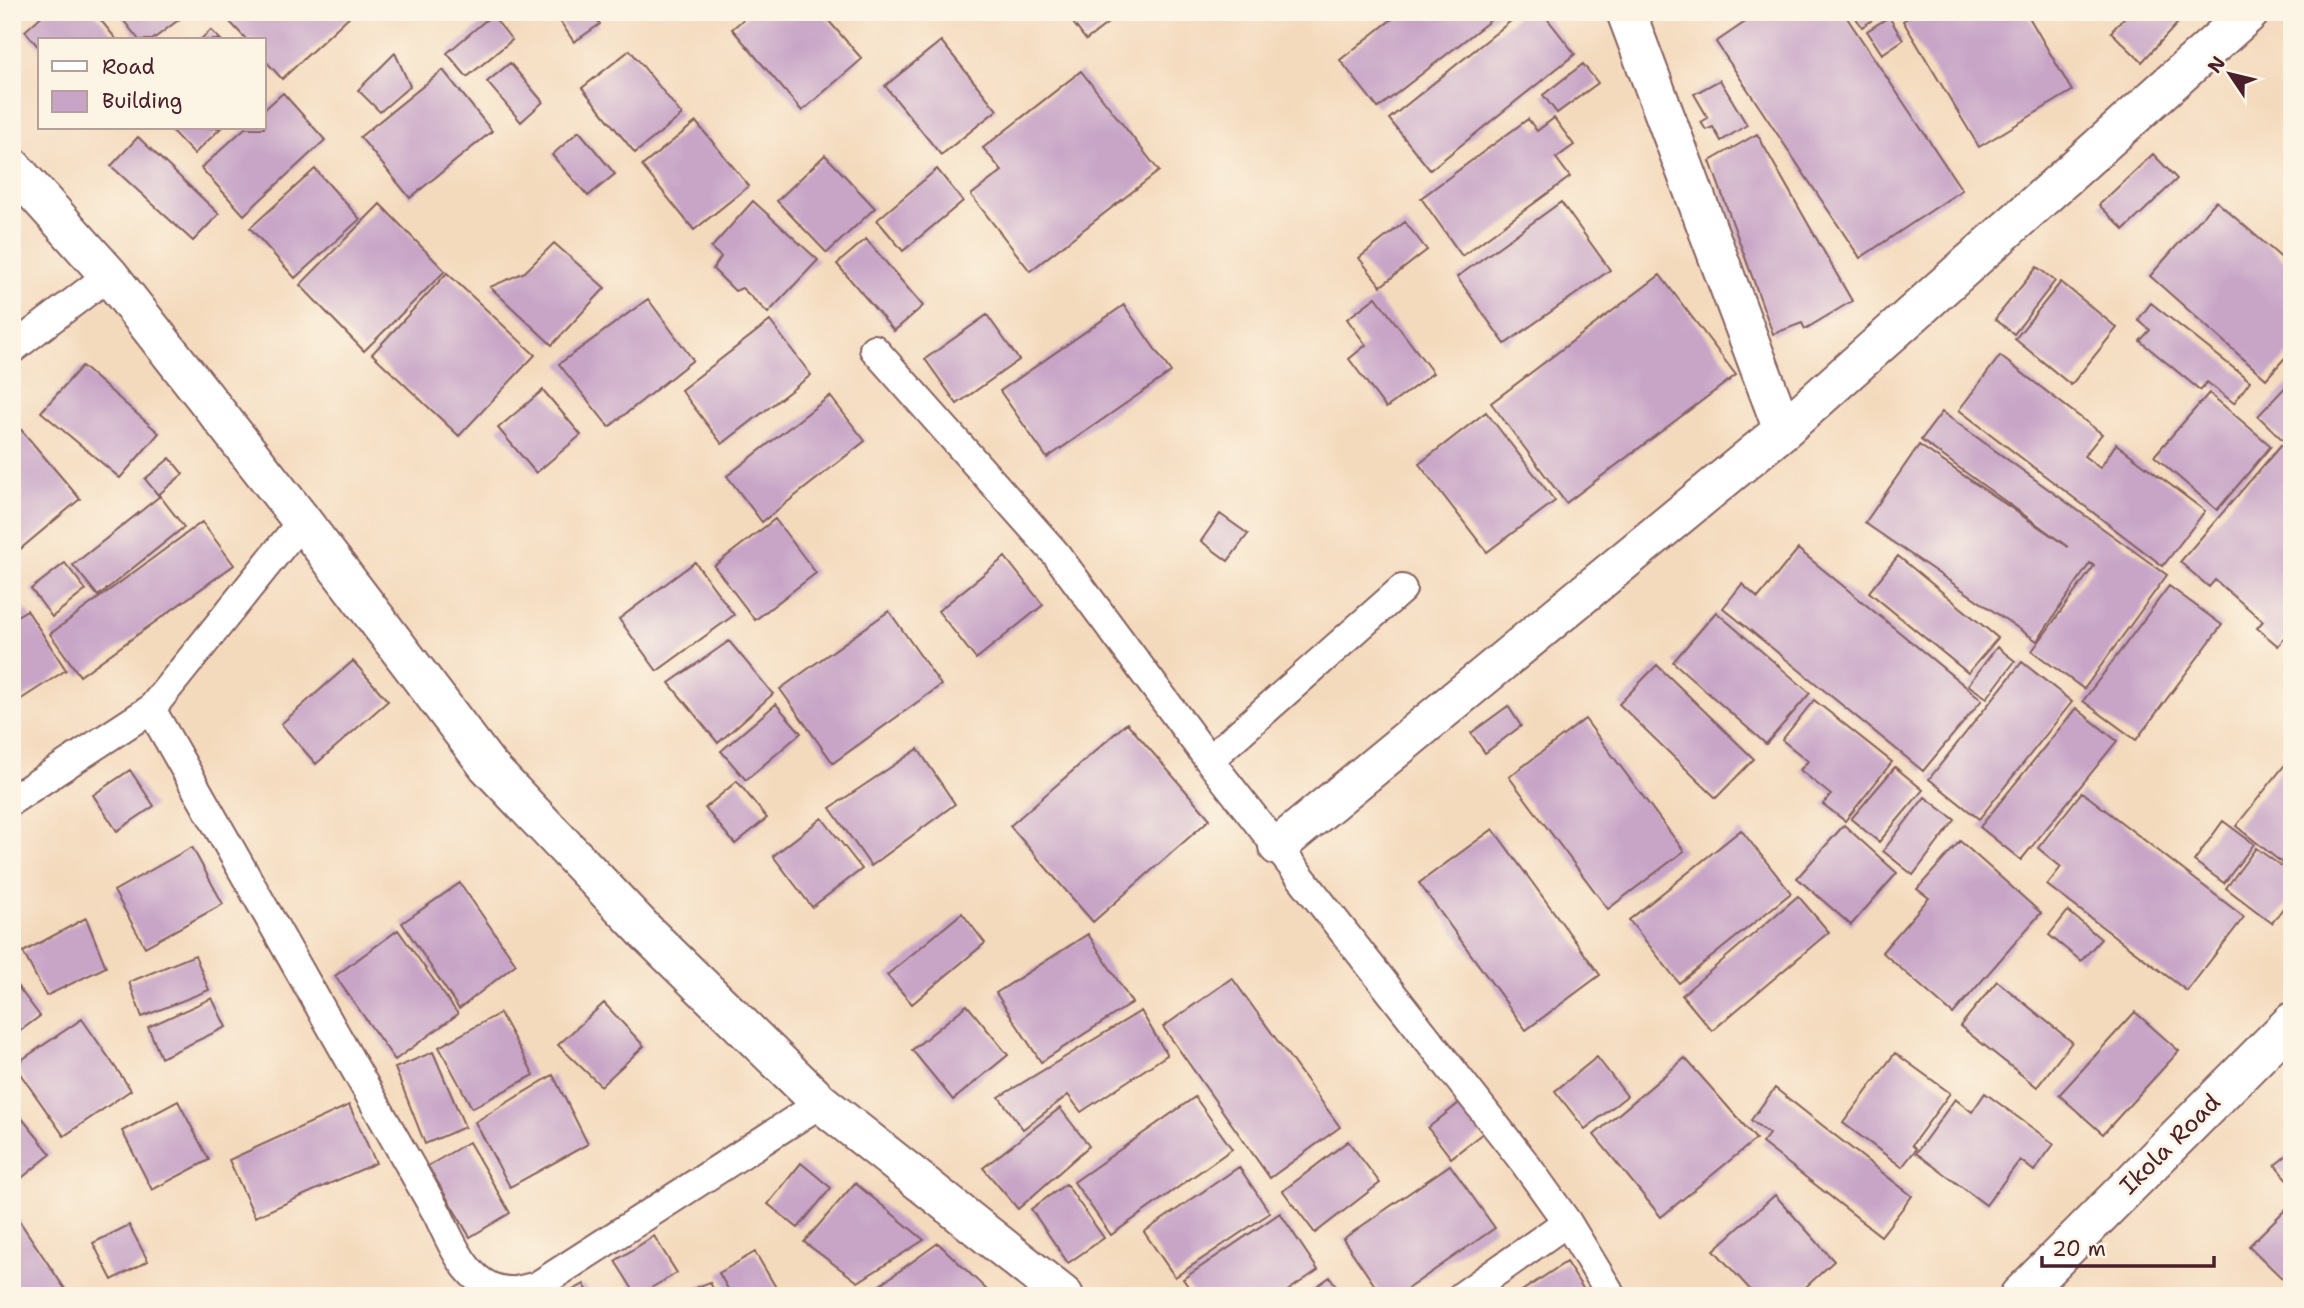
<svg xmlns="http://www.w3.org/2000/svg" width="2304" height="1308" viewBox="0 0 2304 1308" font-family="'Shantell Sans',sans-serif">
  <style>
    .building { fill: #c8a5c7 }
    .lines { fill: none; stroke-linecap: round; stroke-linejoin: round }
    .service-casing { stroke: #86605e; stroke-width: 32 }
    .minor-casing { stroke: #86605e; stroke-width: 42 }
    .tertiary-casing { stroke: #86605e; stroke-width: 42 }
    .service { stroke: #fff; stroke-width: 28 }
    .minor { stroke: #fff; stroke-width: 38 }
    .tertiary { stroke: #fff; stroke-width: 38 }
    .labels { text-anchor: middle; stroke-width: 6; stroke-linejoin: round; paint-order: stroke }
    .street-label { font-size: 24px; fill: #4a1f2b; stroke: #fcf5e5 }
  </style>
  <rect width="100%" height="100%" fill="#fcf5e5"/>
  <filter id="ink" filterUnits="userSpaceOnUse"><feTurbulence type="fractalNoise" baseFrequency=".0143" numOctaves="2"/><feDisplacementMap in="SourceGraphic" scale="14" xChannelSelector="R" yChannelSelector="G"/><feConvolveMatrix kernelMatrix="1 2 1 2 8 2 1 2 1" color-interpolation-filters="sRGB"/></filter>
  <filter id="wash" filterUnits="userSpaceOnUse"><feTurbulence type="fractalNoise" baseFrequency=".00686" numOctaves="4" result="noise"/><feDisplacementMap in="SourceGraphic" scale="28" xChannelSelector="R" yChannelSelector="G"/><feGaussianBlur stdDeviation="1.57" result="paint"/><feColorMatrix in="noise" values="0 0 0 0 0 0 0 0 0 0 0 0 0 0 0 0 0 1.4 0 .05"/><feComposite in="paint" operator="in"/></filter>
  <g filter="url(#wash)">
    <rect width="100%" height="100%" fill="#f4dabd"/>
    <g id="blocks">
      <path class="building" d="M 46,12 L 94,12 L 117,40 L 40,40 L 40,49 L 25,31 Z
        M 117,12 L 189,12 L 152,40 L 139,40 Z
        M 238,12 L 354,12 L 282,79 L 264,59 L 264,40 L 247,40 L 229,21 Z
        M 554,12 L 592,12 L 600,24 L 574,42 Z
        M 752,12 L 821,12 L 862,59 L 802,111 L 732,29 Z
        M 1065,12 L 1122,12 L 1086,40 Z
        M 1401,12 L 1501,12 L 1378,108 L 1340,60 Z
        M 1522,12 L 1542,12 L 1575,54 L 1430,170 L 1389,119 Z
        M 1760,12 L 1843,12 L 1962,190 L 1860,258 L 1716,42 Z
        M 1852,12 L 1884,12 L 1862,27 Z
        M 1916,12 L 2026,12 L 2072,91 L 1979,147 L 1903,21 Z
        M 2129,12 L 2188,12 L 2142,62 L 2111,32 Z
        M 492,15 L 512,40 L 467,77 L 447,53 Z
        M 1889,17 L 1903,40 L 1882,54 L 1867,31 Z
        M 211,30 L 221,40 L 200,40 Z
        M 941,41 L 997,110 L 941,155 L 885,86 Z
        M 630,50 L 682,115 L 635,153 L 582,88 Z
        M 395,53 L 410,86 L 380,112 L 358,90 Z
        M 510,63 L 543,102 L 521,122 L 487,82 Z
        M 1583,64 L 1598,83 L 1557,113 L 1543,95 Z
        M 443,70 L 492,131 L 410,198 L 360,137 Z
        M 1081,71 L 1159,171 L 1030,271 L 971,195 L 1002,171 L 983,148 Z
        M 1720,80 L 1747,125 L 1721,141 L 1713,127 L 1706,130 L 1701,122 L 1708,118 L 1694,94 Z
        M 283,93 L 325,140 L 244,215 L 201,168 L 245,128 L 264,128 L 264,110 Z
        M 1554,118 L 1574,145 L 1556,158 L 1570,177 L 1462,256 L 1421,198 L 1528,119 L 1537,131 Z
        M 696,122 L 749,186 L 694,230 L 642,166 Z
        M 169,128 L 221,128 L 194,154 Z
        M 579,131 L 615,174 L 588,196 L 552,155 Z
        M 1757,134 L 1852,301 L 1805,329 L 1802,323 L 1773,334 L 1710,161 Z
        M 138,137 L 219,214 L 193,241 L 111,166 Z
        M 2153,154 L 2177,179 L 2124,230 L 2099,205 Z
        M 825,155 L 875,208 L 827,253 L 777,201 Z
        M 315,169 L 360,219 L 295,278 L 250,228 Z
        M 937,169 L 963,201 L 903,251 L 877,220 Z
        M 753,201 L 818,260 L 768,313 L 742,288 L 735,291 L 713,269 L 721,257 L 711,248 Z
        M 2216,201 L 2292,267 L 2292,350 L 2266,379 L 2150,276 Z
        M 1561,202 L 1610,270 L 1505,344 L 1457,277 Z
        M 380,204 L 445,271 L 364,351 L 300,285 Z
        M 1405,222 L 1427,250 L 1381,286 L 1359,258 Z
        M 866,239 L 923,306 L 894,331 L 837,264 Z
        M 554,243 L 605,288 L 552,345 L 490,287 L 525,272 Z
        M 2037,267 L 2055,281 L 2014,334 L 1995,319 Z
        M 447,273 L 535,355 L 459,436 L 372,354 Z
        M 1660,275 L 1736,375 L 1566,503 L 1491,403 Z
        M 2061,282 L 2117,328 L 2071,385 L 2015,339 Z
        M 1376,297 L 1433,373 L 1386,408 L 1349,359 L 1366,345 L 1347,319 Z
        M 648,299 L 693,360 L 609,427 L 559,364 Z
        M 2151,303 L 2250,381 L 2234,403 L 2207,382 L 2200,390 L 2140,341 L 2150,330 L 2138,320 Z
        M 1124,305 L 1171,372 L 1047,458 L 1000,391 Z
        M 987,315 L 1019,360 L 957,404 L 925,359 Z
        M 770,321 L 811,375 L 722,444 L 681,390 Z
        M 2000,356 L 2102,434 L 2084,456 L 2100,468 L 2116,444 L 2205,511 L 2163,566 L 1959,410 Z
        M 82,366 L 159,433 L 120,478 L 41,412 Z
        M 2292,380 L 2292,449 L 2258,416 Z
        M 543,390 L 581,435 L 536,473 L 498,428 Z
        M 2209,393 L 2271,446 L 2217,510 L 2154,456 Z
        M 830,396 L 865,441 L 762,522 L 727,476 Z
        M 1486,412 L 1555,501 L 1487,552 L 1419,464 Z
        M 1942,412 L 2167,575 L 2084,689 L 2032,651 L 2094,566 L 2090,563 L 2037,641 L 1865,523 L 1919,445 L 2068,547 L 1921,440 Z
        M 18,426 L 80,499 L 12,556 L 12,431 Z
        M 2281,445 L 2292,454 L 2292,629 L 2278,646 L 2257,628 L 2263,621 L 2215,580 L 2209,587 L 2180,562 Z
        M 170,458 L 183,474 L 158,495 L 145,479 Z
        M 160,496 L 184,527 L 98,596 L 73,565 Z
        M 1220,514 L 1248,534 L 1228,561 L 1201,541 Z
        M 775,519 L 816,573 L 755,620 L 714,566 Z
        M 202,522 L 234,565 L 80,676 L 50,634 Z
        M 1798,549 L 1982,700 L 1923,771 L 1723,608 L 1742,584 L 1758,598 Z
        M 1898,556 L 1998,638 L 1968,673 L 1869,592 Z
        M 1005,557 L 1043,605 L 976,659 L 938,611 Z
        M 695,562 L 734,615 L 657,671 L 619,619 Z
        M 65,563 L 86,590 L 52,617 L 31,589 Z
        M 2169,586 L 2222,625 L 2136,740 L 2083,701 Z
        M 27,610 L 66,670 L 12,705 L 12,619 Z
        M 889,611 L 941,685 L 833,763 L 780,689 Z
        M 1716,612 L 1810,693 L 1766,744 L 1673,662 Z
        M 729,641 L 773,694 L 718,743 L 669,683 Z
        M 1997,647 L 2015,661 L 1987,698 L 1968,685 Z
        M 353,661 L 388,701 L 316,764 L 281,724 Z
        M 2022,662 L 2072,702 L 1979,819 L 1929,779 Z
        M 1657,665 L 1754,759 L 1716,798 L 1619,704 Z
        M 1814,700 L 1892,762 L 1845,821 L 1823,804 L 1831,795 L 1800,770 L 1808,761 L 1782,740 Z
        M 776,704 L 801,733 L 746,780 L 721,751 Z
        M 1508,706 L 1521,726 L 1485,753 L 1471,733 Z
        M 2076,708 L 2117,741 L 2021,860 L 1980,827 Z
        M 1585,719 L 1684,851 L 1608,909 L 1509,777 Z
        M 1127,723 L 1210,819 L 1093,922 L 1010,826 Z
        M 918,749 L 955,804 L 871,866 L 830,808 Z
        M 2292,756 L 2292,871 L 2236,826 Z
        M 1895,767 L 1923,790 L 1879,842 L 1851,819 Z
        M 130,770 L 154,806 L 117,831 L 93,795 Z
        M 737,781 L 767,818 L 735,844 L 705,808 Z
        M 2082,792 L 2244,917 L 2187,991 L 2047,885 L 2061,867 L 2038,848 Z
        M 1925,797 L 1955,820 L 1913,875 L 1883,851 Z
        M 822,818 L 862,869 L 812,907 L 773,856 Z
        M 2223,821 L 2254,844 L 2224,883 L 2194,861 Z
        M 1844,825 L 1897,873 L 1851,925 L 1797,878 Z
        M 1493,829 L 1600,975 L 1526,1030 L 1419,883 Z
        M 1741,830 L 1791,893 L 1679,983 L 1629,920 Z
        M 1960,841 L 2041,913 L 1953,1014 L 1882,952 L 1929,898 L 1917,889 Z
        M 192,847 L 223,904 L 145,947 L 114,891 Z
        M 2256,848 L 2292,874 L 2292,896 L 2272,923 L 2226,888 Z
        M 460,883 L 516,964 L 459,1009 L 402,923 Z
        M 1798,896 L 1829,932 L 1712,1031 L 1682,995 Z
        M 2068,911 L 2101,939 L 2081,961 L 2049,935 Z
        M 962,913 L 985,943 L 912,1004 L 887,975 Z
        M 86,918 L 106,967 L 46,996 L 23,952 Z
        M 398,930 L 458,1014 L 395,1060 L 335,976 Z
        M 1088,934 L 1132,1003 L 1041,1062 L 996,993 Z
        M 195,955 L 209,990 L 142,1017 L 129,982 Z
        M 1232,978 L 1340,1127 L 1270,1178 L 1163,1027 Z
        M 12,979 L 40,1016 L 12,1037 Z
        M 1997,981 L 2072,1042 L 2037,1087 L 1960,1026 Z
        M 212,998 L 226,1027 L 161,1058 L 148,1027 Z
        M 604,1003 L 644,1046 L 601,1086 L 558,1045 Z
        M 967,1005 L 1008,1055 L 953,1100 L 912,1050 Z
        M 1141,1011 L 1167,1055 L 1081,1112 L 1068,1095 L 1023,1129 L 999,1097 Z
        M 2135,1012 L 2179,1051 L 2103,1134 L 2059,1095 Z
        M 500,1013 L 534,1075 L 472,1108 L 439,1047 Z
        M 82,1019 L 131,1090 L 64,1136 L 14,1065 Z
        M 433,1052 L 465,1127 L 425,1144 L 395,1068 Z
        M 1895,1053 L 1950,1093 L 1912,1145 L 1916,1149 L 1902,1167 L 1843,1123 Z
        M 1597,1057 L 1627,1096 L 1585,1129 L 1555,1091 Z
        M 1685,1058 L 1756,1139 L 1661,1217 L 1594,1135 Z
        M 553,1075 L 588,1144 L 510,1187 L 475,1122 Z
        M 1775,1088 L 1912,1196 L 1881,1236 L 1762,1143 L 1769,1134 L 1751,1120 Z
        M 1985,1093 L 2054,1144 L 2034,1171 L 2020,1160 L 1986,1205 L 1916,1153 L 1955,1099 L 1972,1112 Z
        M 1195,1097 L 1232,1149 L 1111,1235 L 1074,1182 Z
        M 1464,1099 L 1488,1129 L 1451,1158 L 1428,1128 Z
        M 178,1101 L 209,1160 L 152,1190 L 122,1131 Z
        M 349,1105 L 376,1163 L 255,1217 L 229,1160 Z
        M 12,1106 L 51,1154 L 12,1186 Z
        M 1060,1108 L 1089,1146 L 1018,1209 L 983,1168 Z
        M 1348,1141 L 1380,1183 L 1315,1233 L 1283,1191 Z
        M 469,1142 L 510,1213 L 470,1237 L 428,1166 Z
        M 2292,1151 L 2292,1184 L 2275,1165 Z
        M 801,1163 L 831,1188 L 798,1228 L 768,1204 Z
        M 1450,1165 L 1495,1228 L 1397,1296 L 1382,1296 L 1343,1239 Z
        M 1239,1167 L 1270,1213 L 1175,1277 L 1144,1232 Z
        M 855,1183 L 924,1240 L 858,1282 L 804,1242 Z
        M 1066,1184 L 1104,1238 L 1068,1263 L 1031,1209 Z
        M 1775,1195 L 1834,1261 L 1796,1296 L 1756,1296 L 1714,1250 Z
        M 2290,1205 L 2292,1206 L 2292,1288 L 2249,1246 Z
        M 12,1210 L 65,1289 L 56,1296 L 12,1296 Z
        M 1280,1213 L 1318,1270 L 1280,1296 L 1195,1296 L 1183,1279 Z
        M 129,1225 L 148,1261 L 112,1280 L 93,1243 Z
        M 654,1236 L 677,1273 L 637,1296 L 615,1261 Z
        M 938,1243 L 987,1290 L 982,1296 L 871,1296 L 869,1293 Z
        M 755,1252 L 778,1291 L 771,1296 L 732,1296 L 719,1273 Z
        M 1566,1262 L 1588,1296 L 1514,1296 Z
        M 1330,1277 L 1343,1296 L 1303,1296 Z
        M 710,1282 L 716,1296 L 675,1296 Z
        M 584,1284 L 590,1296 L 562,1296 Z"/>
    </g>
  </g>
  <g filter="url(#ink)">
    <use href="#blocks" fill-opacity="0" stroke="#86605e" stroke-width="2"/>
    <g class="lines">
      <g class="service-casing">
        <path id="service" d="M 12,349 L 109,275
          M 874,349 L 1056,554 L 1209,760 L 1524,1162 L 1567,1222 L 1612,1296
          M 151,709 L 438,1215 C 452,1245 470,1291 510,1291 C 518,1292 529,1288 537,1286 L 821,1103
          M 1209,760 L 1402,589
          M 12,800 L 151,709 L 302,521
          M 1462,1296 L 1567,1222"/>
      </g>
      <g class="minor-casing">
        <path id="minor" d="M 1626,12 L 1783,430
          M 12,167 L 109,275 L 302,521 L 488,766 L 648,934 L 821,1103 L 1064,1296
          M 1278,846 L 1783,430 L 2250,12"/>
      </g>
      <g class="tertiary-casing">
        <path id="tertiary" d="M 2019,1296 L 2292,1022"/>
      </g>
      <use href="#service" class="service"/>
      <use href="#minor" class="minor"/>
      <use href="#tertiary" class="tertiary"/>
    </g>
  </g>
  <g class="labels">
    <g class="street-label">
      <text transform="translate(2170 1144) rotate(-45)" y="8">Ikola Road</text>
    </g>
  </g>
  <rect width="2304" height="1308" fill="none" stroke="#fcf5e5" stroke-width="42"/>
  <rect x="38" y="38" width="228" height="91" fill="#fcf5e5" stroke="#b59f9b" stroke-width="2"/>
  <rect x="52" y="61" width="35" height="10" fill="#ffffff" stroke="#b59f9b" stroke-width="2"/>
  <text x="102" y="74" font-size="21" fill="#4a1f2b">Road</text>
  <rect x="52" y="91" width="35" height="21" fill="#c8a5c7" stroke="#b59f9b" stroke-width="2"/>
  <text x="102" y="108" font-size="21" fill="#4a1f2b">Building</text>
  <g transform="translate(2230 74) rotate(305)" stroke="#fcf5e5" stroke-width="5" paint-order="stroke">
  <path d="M0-5L12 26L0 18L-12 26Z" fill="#4a1f2b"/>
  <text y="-10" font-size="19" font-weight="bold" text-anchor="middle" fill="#4a1f2b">N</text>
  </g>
  <path d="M2042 1256v10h172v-10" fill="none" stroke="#4a1f2b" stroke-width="3.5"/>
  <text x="2052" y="1256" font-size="21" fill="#4a1f2b" stroke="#fcf5e5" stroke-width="5" paint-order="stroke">20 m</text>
</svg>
